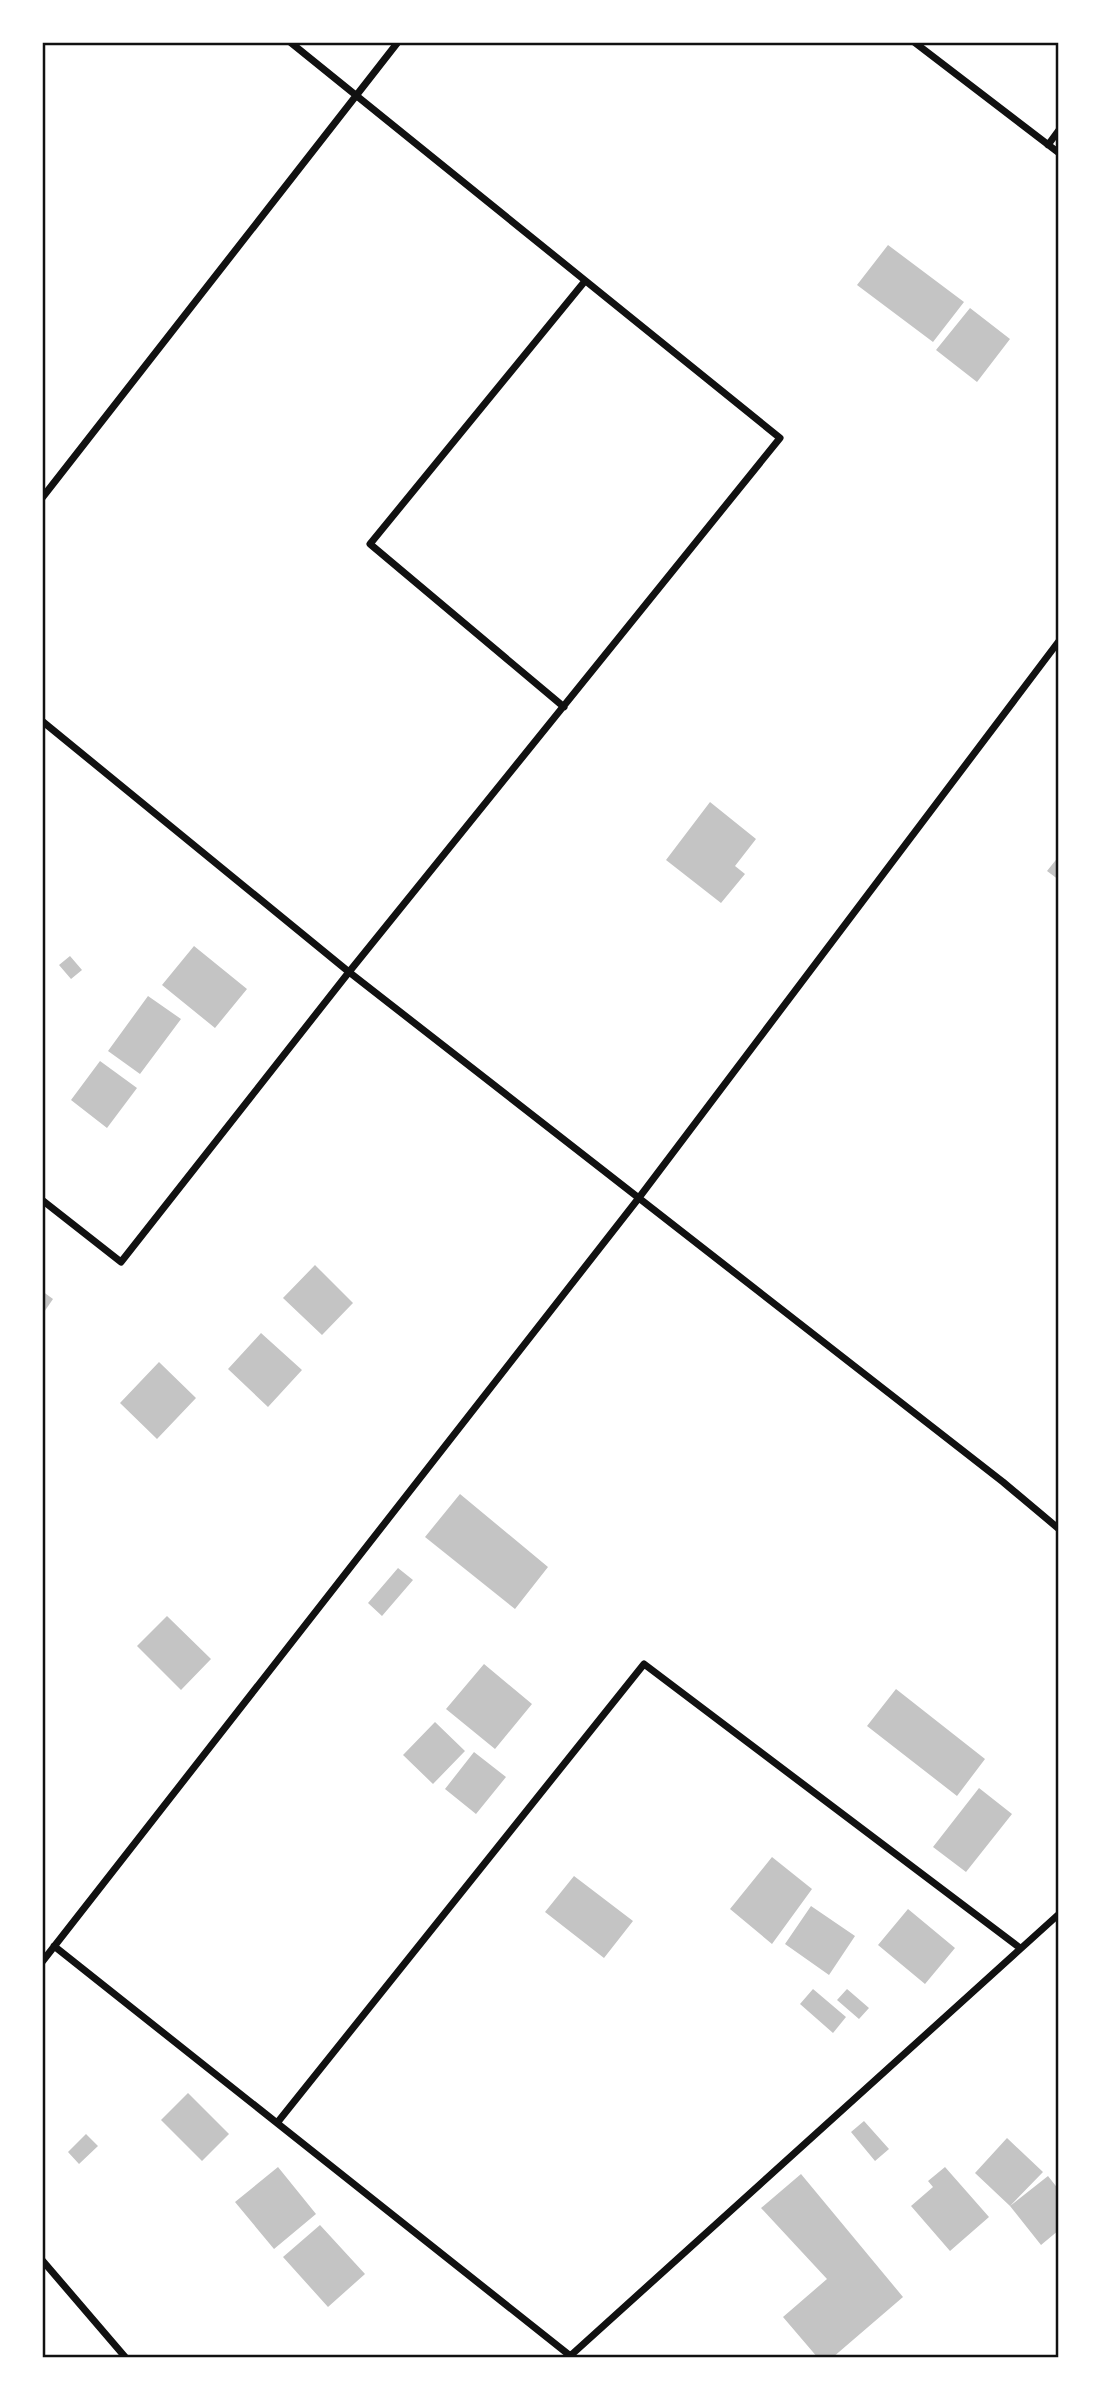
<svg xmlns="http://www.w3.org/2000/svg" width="1101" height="2400" viewBox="0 0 1101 2400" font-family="'IBM Plex Sans',sans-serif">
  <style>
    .building { fill: #c4c4c4 }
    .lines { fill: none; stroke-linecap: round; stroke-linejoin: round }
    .minor { stroke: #111; stroke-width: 7 }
    .neatline { fill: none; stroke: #111; stroke-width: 2.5 }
  </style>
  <rect width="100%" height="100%" fill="#fff"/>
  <path class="building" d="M 888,245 L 964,302 L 933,342 L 857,285 Z
    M 970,308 L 1010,339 L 977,382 L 936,350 Z
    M 710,802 L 756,839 L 735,866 L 745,874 L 721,903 L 666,860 Z
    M 1059,856 L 1059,880 L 1047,871 Z
    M 194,946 L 247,989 L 215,1028 L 162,985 Z
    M 70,956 L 82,970 L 71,979 L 59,965 Z
    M 148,996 L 181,1019 L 140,1074 L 108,1051 Z
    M 100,1061 L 137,1088 L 107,1128 L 71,1100 Z
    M 315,1265 L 353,1303 L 322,1335 L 283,1298 Z
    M 42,1291 L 53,1299 L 42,1315 Z
    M 261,1333 L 302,1370 L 268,1407 L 228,1369 Z
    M 159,1362 L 196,1398 L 157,1439 L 120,1403 Z
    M 460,1494 L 548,1567 L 515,1609 L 425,1537 Z
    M 398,1568 L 413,1580 L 382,1616 L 368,1603 Z
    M 167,1616 L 211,1659 L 181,1690 L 137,1646 Z
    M 484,1664 L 532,1704 L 495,1749 L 446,1709 Z
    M 896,1689 L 985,1759 L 957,1796 L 867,1726 Z
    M 435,1722 L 465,1751 L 433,1784 L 403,1755 Z
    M 474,1752 L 506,1777 L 476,1814 L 445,1789 Z
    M 979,1788 L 1012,1814 L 966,1872 L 933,1847 Z
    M 772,1857 L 812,1889 L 772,1944 L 730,1909 Z
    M 574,1876 L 633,1921 L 604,1958 L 545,1912 Z
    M 811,1906 L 855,1936 L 829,1975 L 785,1944 Z
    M 908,1909 L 955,1948 L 925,1984 L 878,1945 Z
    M 813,1989 L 846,2017 L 833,2033 L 800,2004 Z
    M 847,1989 L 869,2008 L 859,2019 L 837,2000 Z
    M 188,2093 L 229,2134 L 202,2161 L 161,2120 Z
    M 864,2121 L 889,2149 L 875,2161 L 851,2132 Z
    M 86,2134 L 98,2146 L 79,2164 L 68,2152 Z
    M 1007,2138 L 1043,2172 L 1010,2206 L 1048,2176 L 1059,2190 L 1059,2230 L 1041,2245 L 1010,2206 L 975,2173 Z
    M 278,2167 L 316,2214 L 274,2249 L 235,2202 Z
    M 945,2167 L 989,2217 L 950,2251 L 911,2206 L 933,2187 L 928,2181 Z
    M 801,2174 L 903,2297 L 832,2358 L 818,2358 L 783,2317 L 827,2279 L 761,2208 Z
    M 320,2225 L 365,2274 L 328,2307 L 283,2257 Z"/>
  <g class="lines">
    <path class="minor" d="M 914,42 L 1059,153
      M 1048,145 L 1059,130
      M 42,498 L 398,42
      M 564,707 L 370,544 L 585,281
      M 42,721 L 349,972 L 1003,1482 L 1059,1529
      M 42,1200 L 121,1262 L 349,972 L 780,438 L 290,42
      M 54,1946 L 573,2358
      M 42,1962 L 638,1199 L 1059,641
      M 277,2123 L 644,1664 L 1020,1948
      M 42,2260 L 126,2358
      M 569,2357 L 1059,1914"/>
  </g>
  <rect width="1101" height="2400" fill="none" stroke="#ffffff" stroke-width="88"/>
  <rect x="44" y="44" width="1013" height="2312" class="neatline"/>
</svg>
